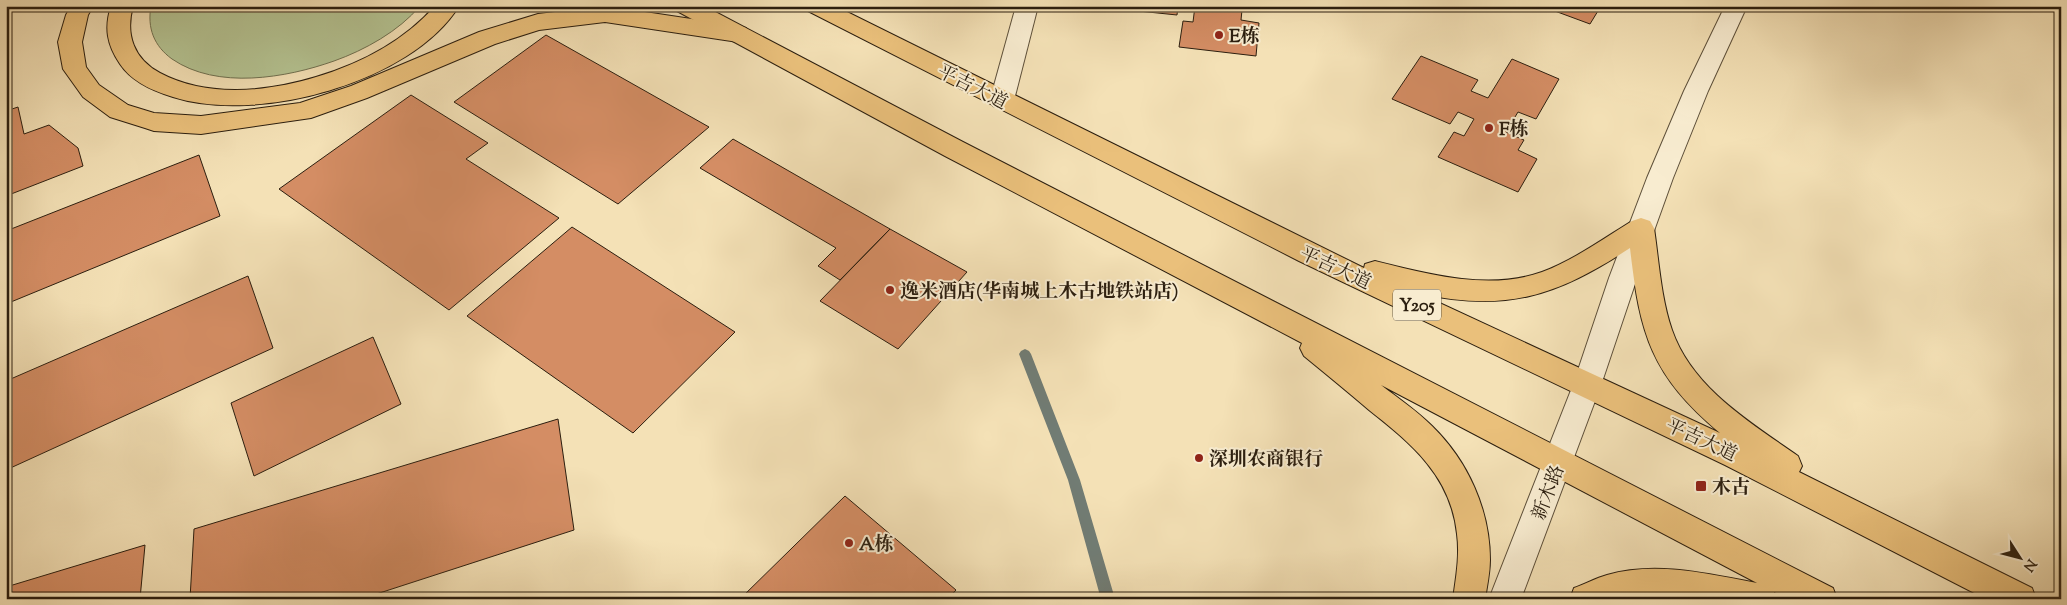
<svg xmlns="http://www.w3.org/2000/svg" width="2067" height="605" viewBox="0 0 2067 605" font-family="'Sorts Mill Goudy','Noto Serif SC',serif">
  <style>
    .green { fill: #b5c493; stroke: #707151 }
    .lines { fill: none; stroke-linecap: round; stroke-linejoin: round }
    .stream { fill: #717c74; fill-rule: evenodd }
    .building { fill: #d48d64; stroke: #2b1e0f }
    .minor-casing { stroke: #5d4f39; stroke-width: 2 }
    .tertiary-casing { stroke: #5d4f39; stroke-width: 2 }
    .primary-casing { stroke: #2b1e0f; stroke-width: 2 }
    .motorway-casing { stroke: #2b1e0f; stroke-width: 2 }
    .minor { fill: #f8ecd0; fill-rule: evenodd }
    .tertiary { fill: #f8ecd0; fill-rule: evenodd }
    .primary { fill: #eac07b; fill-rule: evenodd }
    .motorway { fill: #eac07b; fill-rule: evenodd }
    .poi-dot { fill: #8f2418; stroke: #f8ecd0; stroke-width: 2 }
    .labels { text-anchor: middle; stroke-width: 4; stroke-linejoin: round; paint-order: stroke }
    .shield { fill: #f8ecd0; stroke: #685c49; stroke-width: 1 }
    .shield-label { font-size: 18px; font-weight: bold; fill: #2b1e0f }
    .poi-label { font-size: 19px; font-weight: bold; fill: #2b1e0f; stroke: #f8ecd0; text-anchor: start }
    .street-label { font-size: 19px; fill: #2b1e0f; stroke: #f8ecd0 }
  </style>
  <rect width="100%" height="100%" fill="#f4e1b6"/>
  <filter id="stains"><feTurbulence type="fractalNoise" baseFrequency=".004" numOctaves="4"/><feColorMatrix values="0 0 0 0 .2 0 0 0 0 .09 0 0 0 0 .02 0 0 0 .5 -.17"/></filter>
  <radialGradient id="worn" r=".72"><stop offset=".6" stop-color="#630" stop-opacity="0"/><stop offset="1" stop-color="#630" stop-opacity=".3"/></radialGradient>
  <path class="green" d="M 151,6 L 420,6 C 399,31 365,50 334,61 C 286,78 217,90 172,59 C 154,46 147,28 151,6 Z"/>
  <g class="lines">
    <path class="stream" d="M 1025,349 L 1029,351 L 1031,354 L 1080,480 L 1113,592 L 1112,599 L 1098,599 L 1099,592 L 1068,480 L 1019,354 L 1021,351 Z"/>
  </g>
  <path class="building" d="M 1120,6 L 1178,6 L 1177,15 L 1119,9 Z
    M 1195,6 L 1225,6 L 1225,8 L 1242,10 L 1241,20 L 1259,23 L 1256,56 L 1179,47 L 1183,21 L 1193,22 Z
    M 1601,6 L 1590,24 L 1544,7 L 1544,6 Z
    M 546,35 L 709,127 L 618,204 L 454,102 Z
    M 1421,56 L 1478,80 L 1471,91 L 1488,98 L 1512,59 L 1559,79 L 1536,119 L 1518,112 L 1506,132 L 1524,140 L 1518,150 L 1537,159 L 1518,192 L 1438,157 L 1454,132 L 1464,136 L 1474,119 L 1458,112 L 1450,124 L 1392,99 Z
    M 411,95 L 488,143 L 466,159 L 559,218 L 449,310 L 279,189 Z
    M 18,107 L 24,134 L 49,125 L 78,148 L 83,166 L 6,196 L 6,111 Z
    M 733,139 L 890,229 L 840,280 L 818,266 L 836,248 L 700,168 Z
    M 199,155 L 220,216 L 6,304 L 6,231 Z
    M 572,227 L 735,332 L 633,433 L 467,316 Z
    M 890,229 L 967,272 L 898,349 L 820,301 Z
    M 248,276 L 273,348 L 6,470 L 6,381 Z
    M 373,337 L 401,404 L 254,476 L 231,403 Z
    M 558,419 L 574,530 L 361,599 L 190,599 L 194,529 Z
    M 845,496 L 956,590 L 948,599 L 740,599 Z
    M 145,545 L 140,599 L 6,599 L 6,587 Z"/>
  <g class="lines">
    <g class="minor-casing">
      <path id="minor" d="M 1016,6 L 1038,6 L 1014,100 L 1011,106 L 1002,109 L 993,106 L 990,100 Z"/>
    </g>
    <g class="tertiary-casing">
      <path id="tertiary" d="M 1725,6 L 1747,6 L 1708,91 L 1673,178 L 1637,278 L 1601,385 L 1521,599 L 1489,599 L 1573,385 L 1609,278 L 1647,178 L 1684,91 Z"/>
    </g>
    <g class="primary-casing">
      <path id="primary" d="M 674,6 L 704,6 L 963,142 L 1833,588 L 1837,599 L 1788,599 L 1774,592 L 1777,599 L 1570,599 L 1574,588 C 1585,584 1596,578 1607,575 C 1656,561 1708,574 1757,583 L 1381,385 C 1398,398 1417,411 1432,426 C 1468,461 1490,510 1490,560 C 1490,573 1487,586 1485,599 L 1453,599 C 1456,577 1460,556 1457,534 C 1451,476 1412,444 1369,410 C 1348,392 1326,374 1304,356 L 1300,348 L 1302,343 L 945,156 L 677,11 Z
        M 805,6 L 835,6 L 1364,268 L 1365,264 L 1375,261 C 1427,274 1489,291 1542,272 C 1574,260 1603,239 1632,221 L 1641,218 L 1650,221 L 1654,228 C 1659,262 1661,298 1672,330 C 1692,388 1751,423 1798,456 L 1802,466 L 1799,472 L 2032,588 L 2036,599 L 1986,599 L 1725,465 L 1299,261 L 808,11 ZM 1630,248 C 1640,335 1651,375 1720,433 L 1418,293 C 1506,313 1557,296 1630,248 Z"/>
    </g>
    <g class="motorway-casing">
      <path id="motorway" d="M 71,6 L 93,6 L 88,15 L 82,42 L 86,67 L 99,85 L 128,105 L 154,113 L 201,116 L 300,103 L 351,86 L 479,32 L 538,14 L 605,6 L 738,26 L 746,28 L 749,34 L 746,40 L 738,42 L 605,22 L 539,30 L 495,44 L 367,98 L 311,118 L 201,134 L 154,131 L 145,128 L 110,117 L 83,97 L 63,69 L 58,42 L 66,15 Z
        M 111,6 L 133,6 C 125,35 134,59 160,73 C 207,98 266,92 316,77 C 360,64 404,41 435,6 L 459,6 C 411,83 257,124 173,97 C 153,91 132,82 120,64 C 107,45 104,28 111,6 Z"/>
    </g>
    <use href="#minor" class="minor"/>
    <use href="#tertiary" class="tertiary"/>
    <use href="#primary" class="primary"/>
    <use href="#motorway" class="motorway"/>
  </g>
  <g class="poi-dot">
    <circle cx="1219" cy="35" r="5"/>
    <circle cx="1489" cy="128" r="5"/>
    <circle cx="890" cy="290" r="5"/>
    <circle cx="1199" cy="458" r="5"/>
    <rect x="1695" y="480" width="12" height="12" rx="2.5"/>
    <circle cx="849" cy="543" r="5"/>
  </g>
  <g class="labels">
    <rect class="shield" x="1393" y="289.5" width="48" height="31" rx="4"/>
    <g class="shield-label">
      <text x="1417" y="311">Y205</text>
    </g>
    <g class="poi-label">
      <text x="1229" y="42">E栋</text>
      <text x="1499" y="135">F栋</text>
      <text x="900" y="297">逸米酒店(华南城上木古地铁站店)</text>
      <text x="1209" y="465">深圳农商银行</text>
      <text x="1712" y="493">木古</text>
      <text x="859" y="550">A栋</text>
    </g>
    <g class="street-label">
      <text transform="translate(973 86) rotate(27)" y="7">平吉大道</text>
      <text transform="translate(1336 267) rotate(25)" y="7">平吉大道</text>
      <text transform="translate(1702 439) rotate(25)" y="7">平吉大道</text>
      <text transform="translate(1547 492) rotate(-69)" y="7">新木路</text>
    </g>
  </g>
  <rect width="2067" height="605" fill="none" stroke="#f4e1b6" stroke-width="25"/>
  <rect x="8" y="8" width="2052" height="590" fill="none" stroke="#2b1e0f" stroke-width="2.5"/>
  <rect x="12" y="12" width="2042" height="580" fill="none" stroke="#2b1e0f"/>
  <g transform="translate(2020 558) rotate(126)" stroke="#f8ecd0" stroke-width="4" paint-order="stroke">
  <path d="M0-4L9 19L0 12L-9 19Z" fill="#2b1e0f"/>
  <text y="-8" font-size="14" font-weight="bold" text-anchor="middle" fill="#2b1e0f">N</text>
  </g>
  <rect width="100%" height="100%" filter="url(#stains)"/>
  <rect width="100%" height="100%" fill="url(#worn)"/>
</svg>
